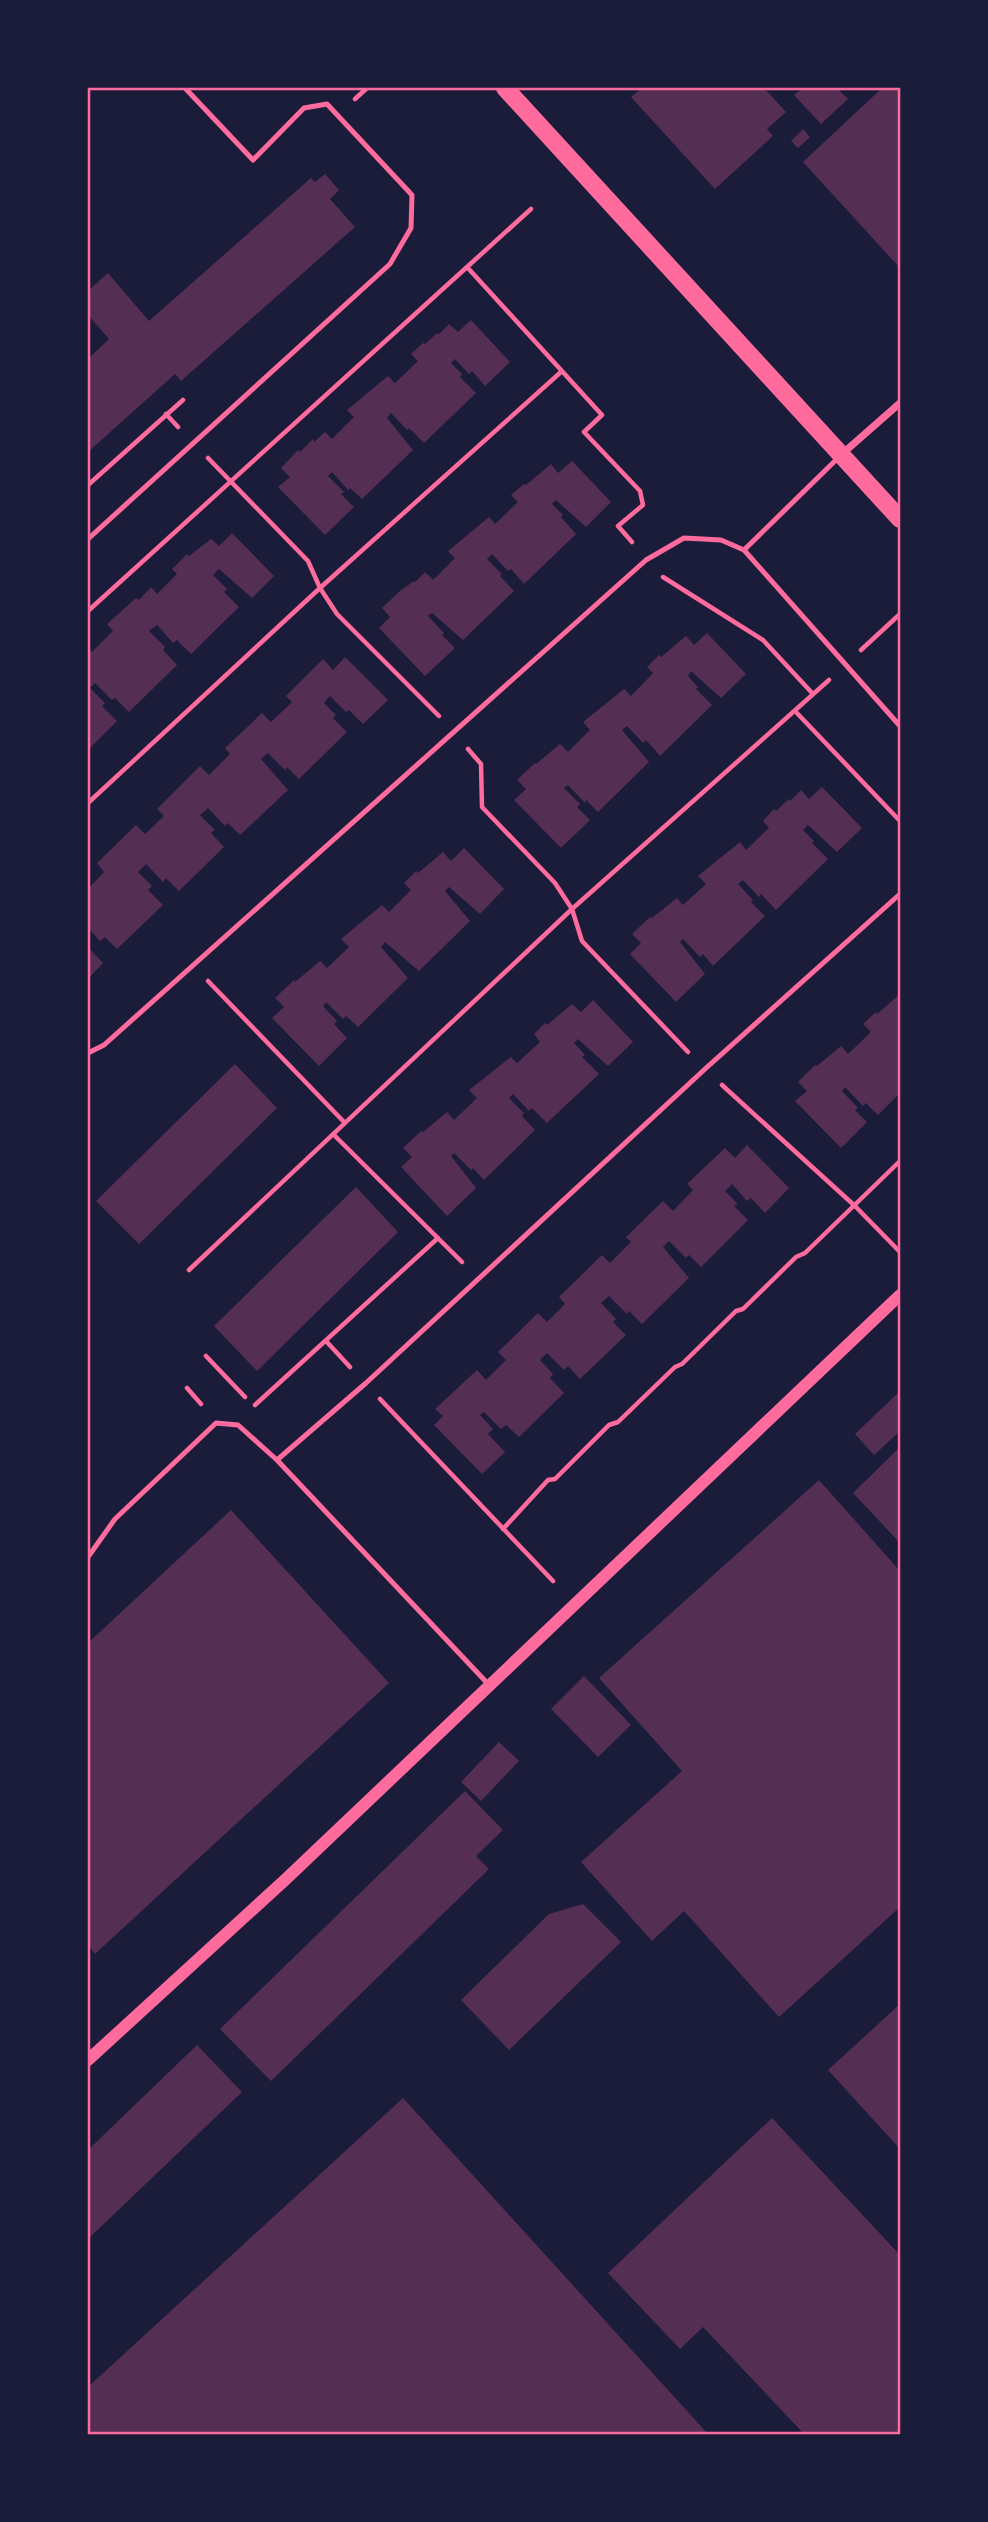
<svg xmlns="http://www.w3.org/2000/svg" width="988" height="2522" viewBox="0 0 988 2522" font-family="'Zilla Slab',serif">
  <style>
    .building { fill: #542f53 }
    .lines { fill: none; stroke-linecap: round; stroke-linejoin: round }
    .path { stroke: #ff6b9d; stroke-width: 4.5 }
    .service { stroke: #ff6b9d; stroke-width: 5 }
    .minor { stroke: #ff6b9d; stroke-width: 7 }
    .tertiary { stroke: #ff6b9d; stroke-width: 12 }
    .primary { stroke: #ff6b9d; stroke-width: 18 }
    .neatline { fill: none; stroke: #ff6b9d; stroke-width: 2.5 }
  </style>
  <rect width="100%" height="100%" fill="#1b1b3a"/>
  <path class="building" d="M 642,88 L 764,88 L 786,112 L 767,129 L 773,136 L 715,189 L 631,97 Z
    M 803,88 L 837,88 L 848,99 L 821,124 L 794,95 Z
    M 882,88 L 900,88 L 900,268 L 803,162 Z
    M 803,129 L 810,137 L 798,148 L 791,141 Z
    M 325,174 L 339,190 L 330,199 L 355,227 L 181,381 L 175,374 L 88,452 L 88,359 L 109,339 L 88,315 L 88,291 L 108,273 L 149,321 L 311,178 L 315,182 Z
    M 471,320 L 510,362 L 485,386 L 472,371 L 469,374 L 455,359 L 451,363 L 462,374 L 460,377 L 476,393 L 424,443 L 409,428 L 407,430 L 391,413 L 387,418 L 413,450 L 362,499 L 350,488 L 348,490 L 332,472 L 328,476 L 344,492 L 341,494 L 354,507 L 325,535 L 278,487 L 290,477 L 281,468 L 298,450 L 300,452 L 313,439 L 314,442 L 325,432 L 332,439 L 354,417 L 347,410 L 388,376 L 395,383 L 418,361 L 411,354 L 423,343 L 425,344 L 437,333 L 439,334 L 449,324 L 458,332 Z
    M 572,461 L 611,502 L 586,527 L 556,500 L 552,504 L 563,515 L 561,517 L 576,534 L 524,584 L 511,569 L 508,571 L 492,554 L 487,559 L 502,574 L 500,576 L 514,591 L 463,640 L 432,613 L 428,616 L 444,633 L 442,635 L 455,648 L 425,676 L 379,628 L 390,617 L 382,608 L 400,591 L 414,581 L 415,582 L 425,572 L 433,580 L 455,558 L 448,551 L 489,517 L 495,524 L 518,502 L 511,495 L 524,484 L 526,485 L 551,464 L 558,473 Z
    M 232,533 L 274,576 L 252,598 L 219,569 L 213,575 L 227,589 L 224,592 L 239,607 L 191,654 L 177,640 L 173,643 L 157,625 L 149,631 L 165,647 L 163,650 L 177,665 L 129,712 L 115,698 L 112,700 L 95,683 L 90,688 L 105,703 L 102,706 L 117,721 L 88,750 L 88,647 L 92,652 L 113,631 L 107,624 L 136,598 L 139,600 L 151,587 L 157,594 L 177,574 L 172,569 L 187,554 L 189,556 L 211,539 L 219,546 Z
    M 707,633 L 746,674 L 721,698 L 691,671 L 688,676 L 698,687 L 696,689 L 712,705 L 660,756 L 646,740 L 643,743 L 627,726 L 622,730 L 649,762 L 598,812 L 586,800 L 585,803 L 568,785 L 564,788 L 580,804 L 577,807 L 590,820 L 561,848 L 514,800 L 526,789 L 517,780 L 535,763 L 536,764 L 560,744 L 568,752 L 590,730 L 583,722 L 624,689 L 631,696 L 653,673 L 647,667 L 659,655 L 661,657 L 686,636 L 694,645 Z
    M 345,657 L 388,700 L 363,724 L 349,710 L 346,712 L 330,696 L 324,703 L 336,715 L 333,718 L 347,732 L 299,779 L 287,767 L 285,770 L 268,753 L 261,759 L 288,790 L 240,835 L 228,823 L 225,826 L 208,808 L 200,815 L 215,830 L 211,833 L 224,847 L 179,891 L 166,878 L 163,882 L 146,864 L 138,872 L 152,886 L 148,890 L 163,905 L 117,949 L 105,937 L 100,941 L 88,928 L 88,889 L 104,872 L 97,863 L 136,825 L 145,834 L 164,816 L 157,809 L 200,766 L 209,775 L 230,754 L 225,748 L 262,713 L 271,722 L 292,702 L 286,696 L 323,659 L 333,670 Z
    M 822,787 L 862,828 L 837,852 L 808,825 L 803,830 L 814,841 L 812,843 L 828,859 L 776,910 L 761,894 L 759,897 L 743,880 L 738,884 L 753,900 L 751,902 L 765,916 L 713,966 L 703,954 L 700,957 L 683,939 L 680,942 L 705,974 L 676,1002 L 630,954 L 641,943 L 632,934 L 650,917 L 652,918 L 677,898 L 683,905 L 706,884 L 698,876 L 740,842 L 746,850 L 769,828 L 763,821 L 774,809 L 776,811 L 789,799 L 790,801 L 801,790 L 809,799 Z
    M 464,848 L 504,889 L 480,914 L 449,887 L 445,891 L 470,921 L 419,971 L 385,942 L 381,947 L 408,978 L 358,1027 L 346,1016 L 343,1019 L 326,1002 L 323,1006 L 337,1021 L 334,1024 L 347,1038 L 319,1066 L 272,1018 L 284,1007 L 275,998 L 294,980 L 295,982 L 320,961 L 327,968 L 349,947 L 341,939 L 382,905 L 389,912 L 411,890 L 404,883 L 416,871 L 418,873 L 443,852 L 451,861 Z
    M 88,947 L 103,963 L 88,979 Z
    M 900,994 L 900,1093 L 878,1115 L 866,1103 L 863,1106 L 845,1087 L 842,1091 L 858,1108 L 855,1110 L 867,1122 L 841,1148 L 795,1101 L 807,1091 L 798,1082 L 815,1065 L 817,1066 L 841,1046 L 848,1054 L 871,1032 L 863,1024 L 876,1012 L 877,1014 Z
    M 593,1000 L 633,1042 L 608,1066 L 578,1039 L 574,1043 L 585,1055 L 582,1057 L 599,1074 L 547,1123 L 532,1108 L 529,1111 L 513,1094 L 509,1098 L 524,1113 L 522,1116 L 535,1130 L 484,1180 L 473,1168 L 471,1170 L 454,1153 L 451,1156 L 476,1188 L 447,1216 L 401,1167 L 412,1157 L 403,1148 L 421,1131 L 423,1132 L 447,1112 L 454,1120 L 477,1098 L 469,1090 L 511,1057 L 517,1063 L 540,1042 L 534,1034 L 545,1023 L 547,1025 L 572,1004 L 581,1012 Z
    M 235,1064 L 277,1108 L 139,1244 L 96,1201 Z
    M 747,1145 L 789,1188 L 765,1213 L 751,1198 L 747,1201 L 732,1184 L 725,1191 L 738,1204 L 734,1206 L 748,1220 L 701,1267 L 689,1255 L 686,1258 L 669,1241 L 663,1247 L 689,1278 L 642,1324 L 629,1311 L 627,1314 L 609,1296 L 601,1303 L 616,1319 L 613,1322 L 626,1335 L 580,1379 L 568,1366 L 564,1370 L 547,1353 L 540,1360 L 553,1374 L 550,1378 L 564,1393 L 519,1437 L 506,1425 L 501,1429 L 484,1412 L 480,1415 L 493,1429 L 488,1434 L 505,1452 L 482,1474 L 434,1425 L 443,1416 L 435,1409 L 477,1370 L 486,1380 L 506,1360 L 498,1352 L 538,1313 L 547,1322 L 565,1304 L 559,1297 L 602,1255 L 610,1263 L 631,1242 L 626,1237 L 663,1201 L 673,1211 L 693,1190 L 687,1184 L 725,1148 L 735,1158 Z
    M 356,1187 L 398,1232 L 257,1371 L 214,1326 Z
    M 900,1391 L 900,1431 L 874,1455 L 855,1434 Z
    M 900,1447 L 900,1543 L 853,1493 Z
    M 819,1480 L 900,1571 L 900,1907 L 779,2017 L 684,1911 L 652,1941 L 581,1862 L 682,1771 L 599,1678 Z
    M 231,1510 L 389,1683 L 95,1954 L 88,1945 L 88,1643 Z
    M 584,1676 L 631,1725 L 598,1757 L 551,1709 Z
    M 499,1742 L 519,1761 L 481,1801 L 461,1782 Z
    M 465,1791 L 503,1830 L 476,1856 L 489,1869 L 271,2081 L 220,2029 Z
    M 583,1904 L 621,1942 L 509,2050 L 461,2000 L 549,1914 Z
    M 900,2004 L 900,2149 L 828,2070 Z
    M 197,2045 L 242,2092 L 88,2239 L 88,2150 Z
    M 403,2098 L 708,2434 L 88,2434 L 88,2387 Z
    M 772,2118 L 900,2255 L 900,2434 L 804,2434 L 703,2327 L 680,2349 L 608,2273 Z"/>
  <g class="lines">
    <path class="path" d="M 355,99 L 367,88
      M 531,209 L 467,267 L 602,415 L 584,432 L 640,491 L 643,505 L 618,526 L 632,542
      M 166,414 L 178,427
      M 208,458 L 308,561 L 320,588 L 337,614 L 439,716
      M 88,485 L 183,400
      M 663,577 L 763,640 L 813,694
      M 88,611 L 467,267
      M 861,650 L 900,614
      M 795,711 L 900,821
      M 468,749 L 481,764 L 482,807 L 555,883 L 572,909 L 582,941 L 688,1052
      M 88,803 L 320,588 L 561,372
      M 208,981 L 345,1123
      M 722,1085 L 855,1206 L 900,1252
      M 333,1134 L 462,1262
      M 189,1270 L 572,909 L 829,680
      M 326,1341 L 350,1367
      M 206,1356 L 245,1397
      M 187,1388 L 201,1404
      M 380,1399 L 553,1581
      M 255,1405 L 438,1238
      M 503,1529 L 548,1480 L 555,1479 L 609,1425 L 618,1422 L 675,1367 L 682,1364 L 736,1311 L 743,1309 L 796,1257 L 805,1253 L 900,1161"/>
    <path class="service" d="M 88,539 L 390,264 L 411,228 L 412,195 L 327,104 L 304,108 L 253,160 L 185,88
      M 744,550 L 840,456
      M 88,1053 L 104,1045 L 646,560 L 684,538 L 721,540 L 744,550 L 900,726
      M 88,1557 L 115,1519 L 216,1423 L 238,1425 L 277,1460
      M 490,1686 L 277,1460 L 366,1383 L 705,1069 L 900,894"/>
    <path class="minor" d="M 842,454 L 900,403"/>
    <path class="tertiary" d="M 88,2060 L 286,1879 L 900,1295"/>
    <path class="primary" d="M 505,88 L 900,519"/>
  </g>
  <rect width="988" height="2522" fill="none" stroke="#1b1b3a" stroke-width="178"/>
  <rect x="89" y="89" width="810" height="2344" class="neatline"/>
</svg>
